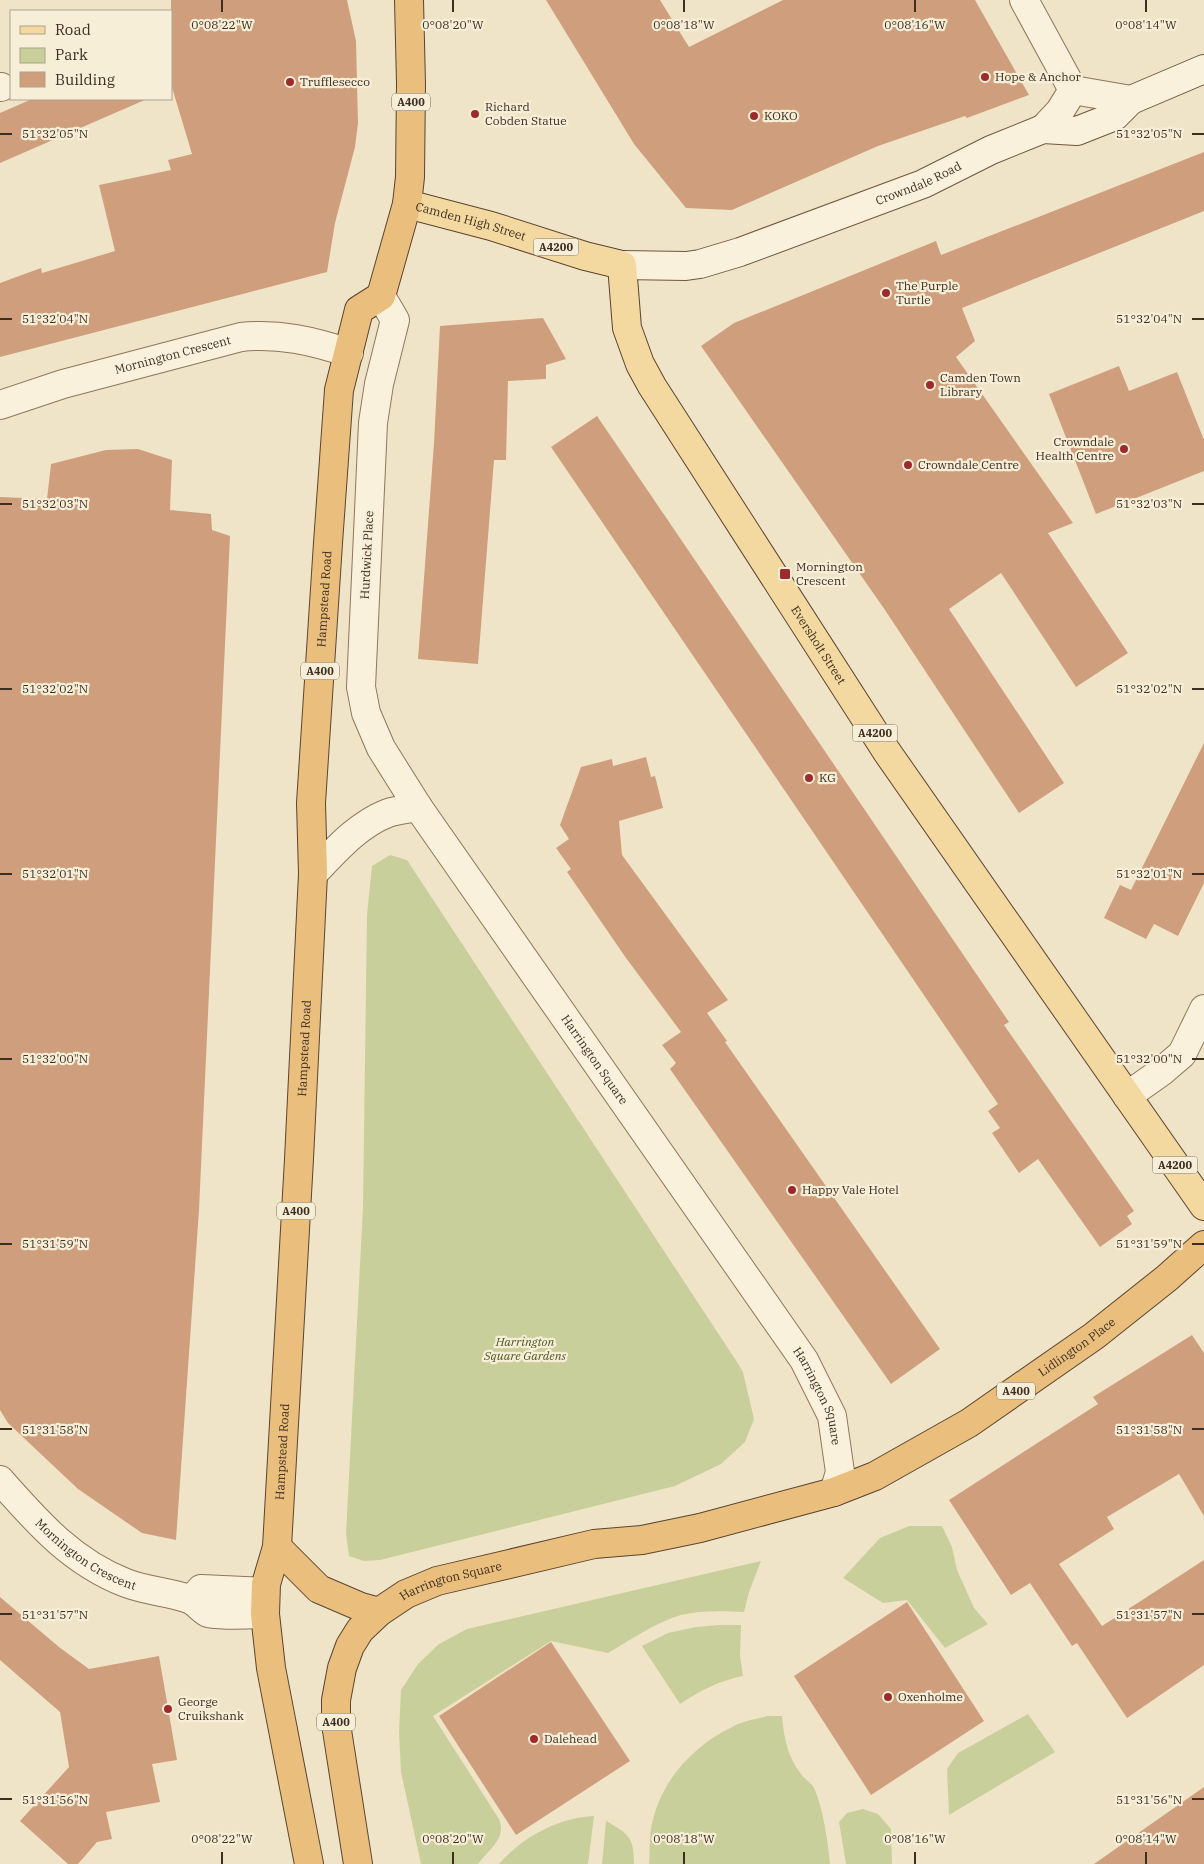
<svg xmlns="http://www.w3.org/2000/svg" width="1204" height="1864" viewBox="0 0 1204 1864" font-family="'IBM Plex Serif',serif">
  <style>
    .green { fill: #c9cf9b }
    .building { fill: #cf9f7d }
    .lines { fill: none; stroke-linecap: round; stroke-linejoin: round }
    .minor-casing { stroke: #8d765c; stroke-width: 30 }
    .tertiary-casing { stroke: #8d765c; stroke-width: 30 }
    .secondary-casing { stroke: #6f573f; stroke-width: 30 }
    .primary-casing { stroke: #5b4430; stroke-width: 30 }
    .trunk-casing { stroke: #5b4430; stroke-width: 30 }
    .minor { stroke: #faf1dc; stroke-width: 28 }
    .tertiary { stroke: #faf1dc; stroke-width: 28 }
    .secondary { stroke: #faf1dc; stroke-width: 28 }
    .primary { stroke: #f3d9a0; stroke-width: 28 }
    .trunk { stroke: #eabe7c; stroke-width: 28 }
    .ticks { fill: none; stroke: #3d2e20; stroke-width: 2 }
    .poi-dot { fill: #9e2a2b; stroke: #f7eed8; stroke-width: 2 }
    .labels { text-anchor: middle; stroke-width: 4.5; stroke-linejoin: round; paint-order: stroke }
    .shield { fill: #f7eed8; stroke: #756857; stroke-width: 1 }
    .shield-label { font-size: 11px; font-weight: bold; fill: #3d2e20 }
    .poi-label { font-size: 12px; fill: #3d2e20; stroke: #f7eed8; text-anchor: start }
    .street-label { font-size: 12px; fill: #3d2e20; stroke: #f7eed8 }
    .park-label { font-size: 12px; font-style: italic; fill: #4d5a26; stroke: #f7eed8 }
    .ticks-label { font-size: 12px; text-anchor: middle; fill: #3d2e20; stroke: #f7eed8; stroke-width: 4.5; stroke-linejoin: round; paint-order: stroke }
  </style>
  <rect width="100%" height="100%" fill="#f0e4c8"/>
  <path class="green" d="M 390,855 L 407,860 L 737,1362 L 743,1372 L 754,1419 L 745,1442 L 721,1464 L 675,1486 L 380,1560 L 364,1561 L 349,1556 L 346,1534 L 363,1207 L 367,915 L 372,866 Z
    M 909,1526 L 942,1526 L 952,1547 L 957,1570 L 974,1608 L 988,1624 L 945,1648 L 907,1600 L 883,1603 L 843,1578 L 880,1538 Z
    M 761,1561 L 749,1592 L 744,1612 C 724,1611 701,1610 681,1615 C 655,1623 632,1639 608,1653 L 551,1641 L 433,1716 L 499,1819 C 507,1839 489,1849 478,1864 L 421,1864 L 401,1772 L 399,1732 L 401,1690 L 418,1664 L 439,1644 L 467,1629 Z
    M 718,1625 L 741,1625 L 740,1656 L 743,1676 C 719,1681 701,1690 680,1704 L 642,1646 L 668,1633 L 696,1627 Z
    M 1028,1714 L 1055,1752 L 949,1815 L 947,1769 L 958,1753 Z
    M 767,1716 L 782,1716 C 784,1737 787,1756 801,1774 C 804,1779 811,1782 814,1788 C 823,1807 828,1842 830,1864 L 649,1864 C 650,1853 649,1841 651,1829 C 659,1782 692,1746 734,1726 C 744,1721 757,1719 767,1716 Z
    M 863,1809 L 878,1814 L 891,1829 L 892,1864 L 846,1864 L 839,1822 L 847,1813 Z
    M 594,1816 L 588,1864 L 499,1864 C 523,1837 557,1818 594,1816 Z
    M 606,1821 C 629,1834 634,1837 634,1864 L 602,1864 Z"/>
  <path class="building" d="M 171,0 L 347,0 L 356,41 L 358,123 L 355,147 L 335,223 L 327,272 L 0,357 L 0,283 L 41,268 L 42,273 L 115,251 L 99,185 L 171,170 L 168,160 L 192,154 L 171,84 Z
    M 546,0 L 660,0 L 689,47 L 783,0 L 975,0 L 1029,95 L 967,118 L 965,116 L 878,146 L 732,210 L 686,208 L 634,144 Z
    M 32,99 L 147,99 L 0,163 L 0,113 Z
    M 1204,152 L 1204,211 L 962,308 L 975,341 L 956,357 L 1073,523 L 1048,533 L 1128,653 L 1076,687 L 1001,573 L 949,609 L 1064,783 L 1019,813 L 885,610 L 701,346 L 734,323 L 936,241 L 941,255 Z
    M 543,318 L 566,359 L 546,365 L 546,379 L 508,381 L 506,460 L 494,460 L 478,664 L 418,659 L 434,443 L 440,326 Z
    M 1119,366 L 1129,391 L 1177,372 L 1204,440 L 1204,471 L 1096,514 L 1049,394 Z
    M 597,416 L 1009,1022 L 1004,1025 L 1134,1211 L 1127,1216 L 1132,1224 L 1100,1247 L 1038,1159 L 1019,1173 L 992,1133 L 1000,1128 L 988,1111 L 998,1104 L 551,447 Z
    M 138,449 L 172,460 L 170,510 L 211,514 L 212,530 L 230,536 L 199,1210 L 176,1540 L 142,1533 L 78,1489 L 8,1423 L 0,1410 L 0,497 L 47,499 L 51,464 L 106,450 Z
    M 1204,743 L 1204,883 L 1178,936 L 1154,924 L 1146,939 L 1104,918 L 1120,885 L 1131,890 Z
    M 646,757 L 651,777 L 655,776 L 663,808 L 619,821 L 622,855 L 728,1000 L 707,1013 L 727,1041 L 725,1042 L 940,1349 L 891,1384 L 670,1069 L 676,1063 L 662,1045 L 681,1032 L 626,958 L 567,872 L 571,869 L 556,848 L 569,839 L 560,825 L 581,767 L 612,759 L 613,766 Z
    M 1192,1335 L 1204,1353 L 1204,1516 L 1179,1474 L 1107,1517 L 1114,1529 L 1059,1564 L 1102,1626 L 1204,1560 L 1204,1665 L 1127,1718 L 1077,1643 L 1072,1646 L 1030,1583 L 1011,1595 L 949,1500 L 1098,1404 L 1093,1397 Z
    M 0,1597 L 59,1647 L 89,1669 L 159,1656 L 177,1760 L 152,1764 L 160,1802 L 106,1812 L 112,1839 L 97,1842 L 78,1864 L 68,1864 L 20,1821 L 69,1767 L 60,1712 L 0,1660 Z
    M 907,1602 L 984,1721 L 871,1795 L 794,1676 Z
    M 551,1642 L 630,1761 L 516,1835 L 439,1716 Z
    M 1204,1787 L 1204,1864 L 1094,1864 Z"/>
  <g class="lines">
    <g class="minor-casing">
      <g id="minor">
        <path d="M 0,87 L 1,87"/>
        <path id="s1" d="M 0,405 L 63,384 L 241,337 C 279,333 313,341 349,353"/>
        <path d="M 1127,1096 L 1161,1072 L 1182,1054 L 1204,1009"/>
        <path id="s2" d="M 0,1480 C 38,1523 72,1562 126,1583 C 147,1591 169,1592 189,1599 C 196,1602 201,1609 208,1613 C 215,1616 254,1614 265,1614"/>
        <path d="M 191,1600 L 201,1589 L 265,1592"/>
      </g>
    </g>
    <g class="tertiary-casing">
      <g id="tertiary">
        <path d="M 1024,0 L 1073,90"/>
        <path d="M 1073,90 L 1131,100"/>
        <path d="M 1043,129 L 1060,111 L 1073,90"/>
        <path id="s3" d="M 381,296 L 395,320 L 379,384 L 373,423 L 361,687 L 366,713 L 381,748 L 418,807 L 804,1360 L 832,1416 L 840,1472 L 834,1492"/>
        <path d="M 313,874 C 335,851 357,825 388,813 C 397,810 408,809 418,807"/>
      </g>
    </g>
    <g class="secondary-casing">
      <g id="secondary">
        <path id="s4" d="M 622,265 L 686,266 L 700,264 L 740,252 L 923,184 L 991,150 L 1043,129 L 1077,131 L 1115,116 L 1131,100 L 1204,69"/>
      </g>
    </g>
    <g class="primary-casing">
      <g id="primary">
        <path id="s5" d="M 407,204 L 491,226 L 585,256 L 622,265 L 627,328 L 640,364 L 652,386 L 887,752 L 1204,1206"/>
      </g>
    </g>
    <g class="trunk-casing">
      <g id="trunk">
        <path d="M 277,1547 L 319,1589 L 361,1607 L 379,1612"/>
        <path id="s6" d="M 309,1864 L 271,1668 L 265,1614 L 266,1584 L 277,1547 L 299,1159 L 313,874 L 311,803 L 328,543 L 339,390 L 359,310 L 381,296 L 407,204 L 410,177 L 411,84 L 409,0"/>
        <path id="s7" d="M 358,1864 L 336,1724 L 336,1700 L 342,1668 L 350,1646 L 360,1630 L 379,1612 L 406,1594 L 437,1581 L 594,1544 L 642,1540 L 700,1528 L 834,1492 L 875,1476 L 969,1423 L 1094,1336 L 1167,1278 L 1204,1245"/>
      </g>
    </g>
    <use href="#minor" class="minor"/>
    <use href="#tertiary" class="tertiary"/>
    <use href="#secondary" class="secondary"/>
    <use href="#primary" class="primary"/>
    <use href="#trunk" class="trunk"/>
  </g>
  <path class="ticks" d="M 222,0 L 222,12M 453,0 L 453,12M 684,0 L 684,12M 915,0 L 915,12M 1146,0 L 1146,12M 0,134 L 12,134M 1192,134 L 1204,134M 0,319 L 12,319M 1192,319 L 1204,319M 0,504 L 12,504M 1192,504 L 1204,504M 0,689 L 12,689M 1192,689 L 1204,689M 0,874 L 12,874M 1192,874 L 1204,874M 0,1059 L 12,1059M 1192,1059 L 1204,1059M 0,1244 L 12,1244M 1192,1244 L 1204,1244M 0,1429 L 12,1429M 1192,1429 L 1204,1429M 0,1614 L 12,1614M 1192,1614 L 1204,1614M 0,1799 L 12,1799M 1192,1799 L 1204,1799M 222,1852 L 222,1864M 453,1852 L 453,1864M 684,1852 L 684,1864M 915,1852 L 915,1864M 1146,1852 L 1146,1864"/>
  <g class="poi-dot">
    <circle cx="985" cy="77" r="5"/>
    <circle cx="290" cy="82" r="5"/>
    <circle cx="475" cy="114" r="5"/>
    <circle cx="754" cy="116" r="5"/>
    <circle cx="886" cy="293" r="5"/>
    <circle cx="930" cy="385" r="5"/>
    <circle cx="1124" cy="449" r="5"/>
    <circle cx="908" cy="465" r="5"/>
    <rect x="779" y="568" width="12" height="12" rx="2.5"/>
    <circle cx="809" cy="778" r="5"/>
    <circle cx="792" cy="1190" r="5"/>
    <circle cx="888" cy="1697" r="5"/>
    <circle cx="168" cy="1709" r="5"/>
    <circle cx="534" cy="1739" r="5"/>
  </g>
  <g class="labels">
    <g class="shield">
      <rect x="392" y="93.5" width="38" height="17" rx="4"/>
      <rect x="533.5" y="238.5" width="45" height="17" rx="4"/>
      <rect x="301" y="662.5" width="38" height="17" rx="4"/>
      <rect x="852.5" y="724.5" width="45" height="17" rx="4"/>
      <rect x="1152.5" y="1156.5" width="45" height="17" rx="4"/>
      <rect x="277" y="1202.5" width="38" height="17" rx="4"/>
      <rect x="997" y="1382.5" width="38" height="17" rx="4"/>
      <rect x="317" y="1713.5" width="38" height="17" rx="4"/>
    </g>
    <g class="shield-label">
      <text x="411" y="106">A400</text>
      <text x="556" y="251">A4200</text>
      <text x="320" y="675">A400</text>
      <text x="875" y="737">A4200</text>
      <text x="1175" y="1169">A4200</text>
      <text x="296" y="1215">A400</text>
      <text x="1016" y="1395">A400</text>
      <text x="336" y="1726">A400</text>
    </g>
    <g class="poi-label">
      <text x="995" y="81">Hope &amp; Anchor</text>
      <text x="300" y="86">Trufflesecco</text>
      <text x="485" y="111">Richard<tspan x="485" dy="14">Cobden Statue</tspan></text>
      <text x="764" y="120">KOKO</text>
      <text x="896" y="290">The Purple<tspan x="896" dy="14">Turtle</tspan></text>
      <text x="940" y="382">Camden Town<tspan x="940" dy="14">Library</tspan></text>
      <text x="1114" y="446" text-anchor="end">Crowndale<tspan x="1114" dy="14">Health Centre</tspan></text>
      <text x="918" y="469">Crowndale Centre</text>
      <text x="796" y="571">Mornington<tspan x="796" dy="14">Crescent</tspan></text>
      <text x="819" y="782">KG</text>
      <text x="802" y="1194">Happy Vale Hotel</text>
      <text x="898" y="1701">Oxenholme</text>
      <text x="178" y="1706">George<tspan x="178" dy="14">Cruikshank</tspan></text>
      <text x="544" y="1743">Dalehead</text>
    </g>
    <g class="street-label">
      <text dy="4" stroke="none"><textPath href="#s4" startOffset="311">Crowndale Road</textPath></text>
      <text dy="4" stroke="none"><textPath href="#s5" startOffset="66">Camden High Street</textPath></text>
      <text dy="4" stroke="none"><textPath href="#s1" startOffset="180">Mornington Crescent</textPath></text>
      <text transform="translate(367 555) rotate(-87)" y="4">Hurdwick Place</text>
      <text dy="4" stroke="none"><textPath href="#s6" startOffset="1272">Hampstead Road</textPath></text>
      <text dy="4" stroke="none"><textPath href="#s5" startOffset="658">Eversholt Street</textPath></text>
      <text dy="4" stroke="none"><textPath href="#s6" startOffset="822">Hampstead Road</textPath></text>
      <text dy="4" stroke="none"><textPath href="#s3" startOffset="840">Harrington Square</textPath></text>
      <text dy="4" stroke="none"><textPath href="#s7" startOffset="1024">Lidlington Place</textPath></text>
      <text dy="4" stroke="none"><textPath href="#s3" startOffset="1245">Harrington Square</textPath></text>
      <text dy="4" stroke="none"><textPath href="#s6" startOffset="418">Hampstead Road</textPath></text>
      <text dy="4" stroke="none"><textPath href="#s2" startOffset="115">Mornington Crescent</textPath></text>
      <text dy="4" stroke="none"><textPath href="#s7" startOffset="346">Harrington Square</textPath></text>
    </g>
    <g class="park-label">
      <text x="525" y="1346">Harrington<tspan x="525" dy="14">Square Gardens</tspan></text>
    </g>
  </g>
  <g class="ticks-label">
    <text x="222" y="29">0°08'22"W</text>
    <text x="453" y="29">0°08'20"W</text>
    <text x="684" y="29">0°08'18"W</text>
    <text x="915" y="29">0°08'16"W</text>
    <text x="1146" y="29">0°08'14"W</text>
    <text x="55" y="138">51°32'05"N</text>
    <text x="1149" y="138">51°32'05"N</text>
    <text x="55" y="323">51°32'04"N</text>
    <text x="1149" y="323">51°32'04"N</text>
    <text x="55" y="508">51°32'03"N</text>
    <text x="1149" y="508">51°32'03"N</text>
    <text x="55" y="693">51°32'02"N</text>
    <text x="1149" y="693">51°32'02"N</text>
    <text x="55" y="878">51°32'01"N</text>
    <text x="1149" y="878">51°32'01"N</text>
    <text x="55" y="1063">51°32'00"N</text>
    <text x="1149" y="1063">51°32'00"N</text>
    <text x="55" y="1248">51°31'59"N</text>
    <text x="1149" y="1248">51°31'59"N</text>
    <text x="55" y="1434">51°31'58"N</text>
    <text x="1149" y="1434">51°31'58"N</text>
    <text x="55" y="1619">51°31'57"N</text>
    <text x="1149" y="1619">51°31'57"N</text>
    <text x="55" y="1804">51°31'56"N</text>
    <text x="1149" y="1804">51°31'56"N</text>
    <text x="222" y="1843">0°08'22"W</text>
    <text x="453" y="1843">0°08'20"W</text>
    <text x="684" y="1843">0°08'18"W</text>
    <text x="915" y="1843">0°08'16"W</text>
    <text x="1146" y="1843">0°08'14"W</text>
  </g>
  <rect x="10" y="10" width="162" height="90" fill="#f7eed8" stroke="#ada18e"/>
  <rect x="20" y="26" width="25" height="8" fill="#f3d9a0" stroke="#ada18e"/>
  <text x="55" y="35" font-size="15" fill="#3d2e20">Road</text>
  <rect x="20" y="48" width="25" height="15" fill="#c9cf9b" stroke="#ada18e"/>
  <text x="55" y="60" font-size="15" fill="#3d2e20">Park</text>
  <rect x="20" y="72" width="25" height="15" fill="#cf9f7d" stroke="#ada18e"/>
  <text x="55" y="85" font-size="15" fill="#3d2e20">Building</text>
</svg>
